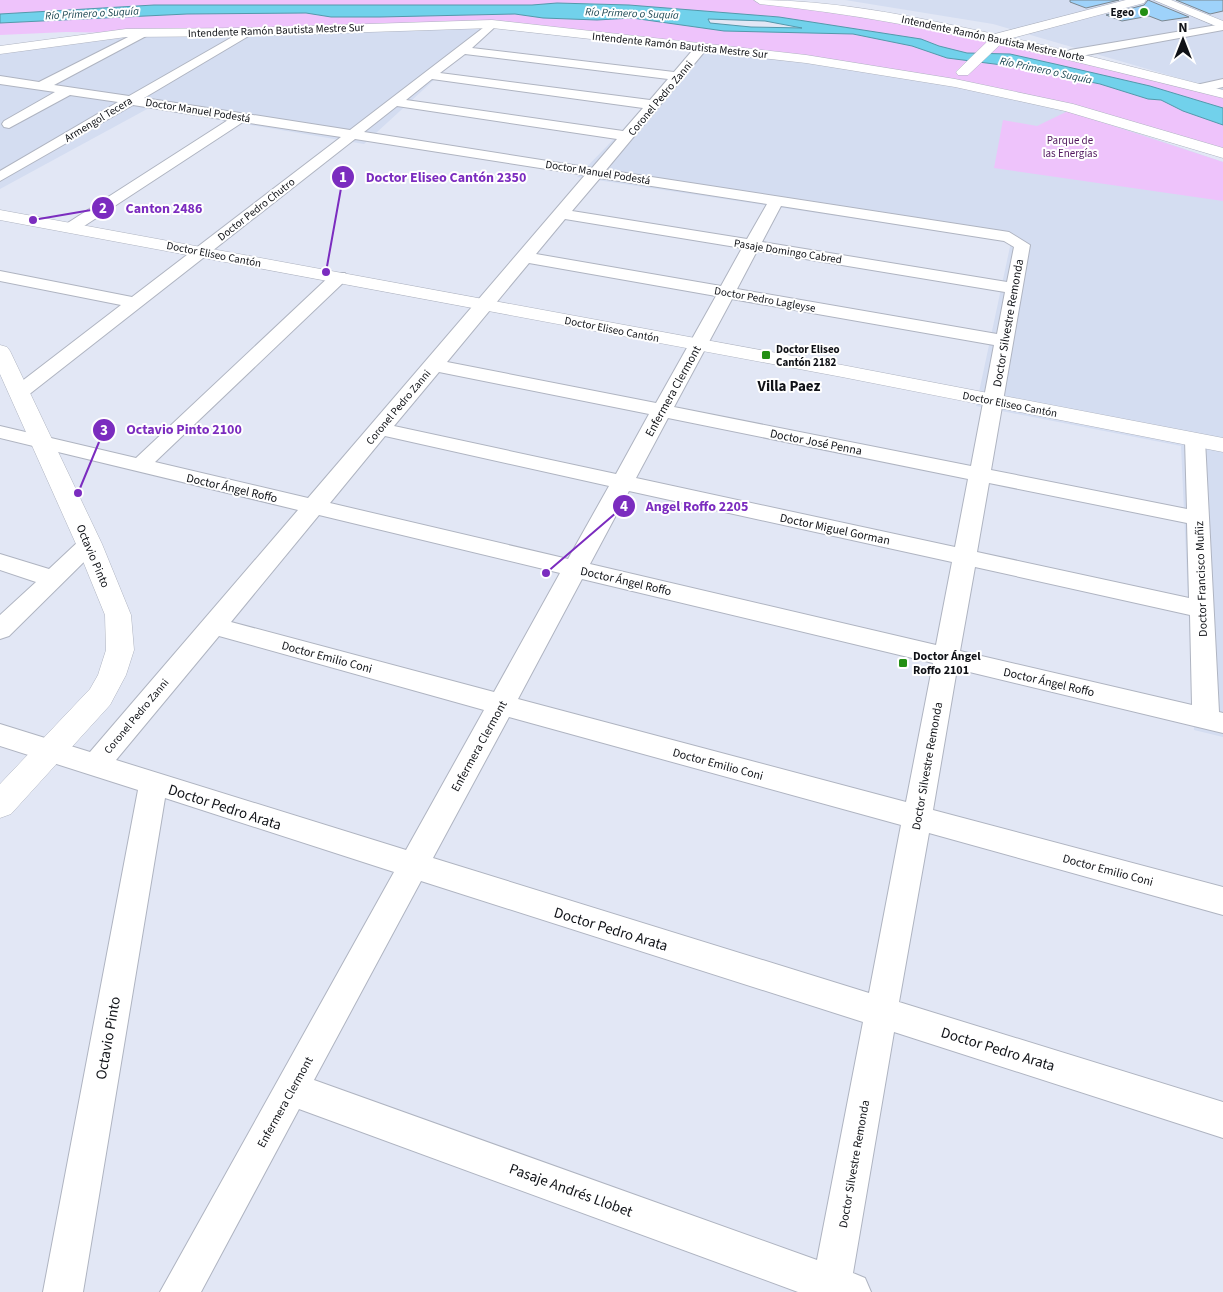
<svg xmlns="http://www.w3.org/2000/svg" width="1223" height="1292" viewBox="0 0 1223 1292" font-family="'Source Sans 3',sans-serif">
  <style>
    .built { fill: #d4ddf1 }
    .green { fill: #eec3fb }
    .water { fill: #71d1eb; stroke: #5498ab; fill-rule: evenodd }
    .building { fill: #9ed2fa; stroke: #7b8790 }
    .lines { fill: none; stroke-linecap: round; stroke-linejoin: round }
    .street-casing { stroke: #afb4c1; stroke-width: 2 }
    .secondary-casing { stroke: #afb4c1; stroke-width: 1 }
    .primary-casing { stroke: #afb4c1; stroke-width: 1 }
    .street { fill: #fff; fill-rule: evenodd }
    .secondary { fill: #fff; fill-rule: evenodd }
    .primary { fill: #fff; fill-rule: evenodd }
    .poi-dot { fill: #238f14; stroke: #fff; stroke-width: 2 }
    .labels { text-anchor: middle; stroke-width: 4; stroke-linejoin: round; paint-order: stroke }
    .far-poi-label { font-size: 11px; font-weight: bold; fill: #101217; stroke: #fff; text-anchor: end }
    .far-water-label { font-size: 11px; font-style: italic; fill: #1c4853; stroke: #fff }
    .far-street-label { font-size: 11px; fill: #101217; stroke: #fff }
    .far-park-label { font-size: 11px; fill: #50175e; stroke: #fff }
    .street-label { font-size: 12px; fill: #101217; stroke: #fff }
    .poi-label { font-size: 12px; font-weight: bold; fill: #101217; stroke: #fff; text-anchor: start }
    .far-district-label { font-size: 15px; font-weight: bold; fill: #101217; stroke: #fff }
    .near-street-label { font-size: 15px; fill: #101217; stroke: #fff }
    .leader { fill: none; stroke: #7b2cbf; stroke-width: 2 }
    .callout-dot { fill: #7b2cbf; stroke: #fff; stroke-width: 2 }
    .mark-label { font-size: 15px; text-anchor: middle; font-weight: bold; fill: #fff }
    .callout-label { font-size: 14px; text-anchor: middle; font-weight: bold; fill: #7b2cbf; stroke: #fff; stroke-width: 4; stroke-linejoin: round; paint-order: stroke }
  </style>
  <rect width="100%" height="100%" fill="#e2e7f5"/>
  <path class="built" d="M 845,0 L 1223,0 L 1223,91 L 993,24 Z
    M 496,23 L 364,144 L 149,108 L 0,189 L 0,53 L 44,45 L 151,34 Z
    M 700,50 L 856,69 L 1058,106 L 1223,162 L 1223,737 L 1194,730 L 1181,446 L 976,406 L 1011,242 L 577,177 Z"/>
  <path class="green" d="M 0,0 L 760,0 L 869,13 L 1223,94 L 1223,108 L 1150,86 L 1055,64 L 1010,54 L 967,53 L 939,46 L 921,39 L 779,17 L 629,5 L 576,3 L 532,5 L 154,5 L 0,14 Z
    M 306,13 L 331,17 L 515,14 L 543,18 L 597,20 L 632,18 L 724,31 L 853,34 L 912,46 L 947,58 L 1018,67 L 1100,84 L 1148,99 L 1161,100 L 1183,111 L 1223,125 L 1223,153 L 1114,119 L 836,63 L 492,24 L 126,33 L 66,32 L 0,35 L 0,23 L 187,14 Z
    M 1068,111 L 1223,162 L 1223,201 L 994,168 L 1003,120 L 1037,126 Z"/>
  <path class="water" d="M 557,3 L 629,5 L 779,17 L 921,39 L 939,46 L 967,53 L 1010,54 L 1055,64 L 1150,86 L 1223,108 L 1223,125 L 1183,111 L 1161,100 L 1148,99 L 1100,84 L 1018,67 L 947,58 L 912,46 L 853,34 L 724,31 L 632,18 L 597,20 L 543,18 L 515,14 L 380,17 L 331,17 L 306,13 L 187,14 L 0,23 L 0,14 L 154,5 L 532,5 ZM 708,19 L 765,21 L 802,28 L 751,27 L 710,23 Z"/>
  <path class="building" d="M 1070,0 L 1119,0 L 1086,8 L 1070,2 Z
    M 1148,0 L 1189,17 L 1162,21 L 1149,16 L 1122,21 L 1106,15 L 1144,5 Z
    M 1176,0 L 1223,0 L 1223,11 L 1210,14 Z"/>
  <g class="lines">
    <g class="street-casing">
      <path id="street" d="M 492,21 L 498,24 L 496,26 L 472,48 L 674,72 L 697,45 L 705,45 L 707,48 L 705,51 L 606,170 L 1009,232 L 1030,245 L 991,470 L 1187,509 L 1185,440 L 1188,436 L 1195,434 L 1202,436 L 1205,440 L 1219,712 L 1223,713 L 1223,733 L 957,669 L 933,810 L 1223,887 L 1223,915 L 929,833 L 899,1002 L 1223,1102 L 1223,1138 L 894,1032 L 853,1273 L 865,1278 L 871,1292 L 798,1292 L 299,1109 L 201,1292 L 160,1292 L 394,872 L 165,798 L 83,1292 L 43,1292 L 138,790 L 0,746 L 0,724 L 90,752 L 298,510 L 0,438 L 0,426 L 136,458 L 333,273 L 345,273 L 347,277 L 345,281 L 155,462 L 308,498 L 585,175 L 355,139 L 27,396 L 13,396 L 10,392 L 13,388 L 121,305 L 0,281 L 0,271 L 132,297 L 341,137 L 243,122 L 78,230 L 72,232 L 64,227 L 66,224 L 228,120 L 133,105 L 0,181 L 0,171 L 118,102 L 70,95 L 9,128 L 4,127 L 2,124 L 4,121 L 55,92 L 0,84 L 0,76 L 39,82 L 140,31 L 148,31 L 148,35 L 54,85 L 129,96 L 248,28 L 252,30 L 252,34 L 144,98 L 350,130 ZM 465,54 L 668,79 L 650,100 L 440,73 ZM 432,79 L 643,108 L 623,131 L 406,100 ZM 397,106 L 617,139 L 592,168 L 364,132 ZM 600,178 L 767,204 L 747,239 L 572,211 ZM 781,206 L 1004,241 L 1014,247 L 1007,282 L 762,242 ZM 565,219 L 742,248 L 721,286 L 536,254 ZM 757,251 L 1005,292 L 997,334 L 737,289 ZM 529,263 L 716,296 L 656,403 L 447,362 ZM 732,299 L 994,345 L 971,466 L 674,407 ZM 439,372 L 649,414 L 616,474 L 394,426 ZM 668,418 L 968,479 L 955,547 L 636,478 ZM 385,436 L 609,486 L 568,559 L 330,503 ZM 989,483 L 1187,523 L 1189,598 L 977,552 ZM 629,491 L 952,562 L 936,645 L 590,564 ZM 319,515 L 560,573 L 494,692 L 231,622 ZM 975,567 L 1190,615 L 1192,705 L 960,651 ZM 582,579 L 933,663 L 906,802 L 518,699 ZM 219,636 L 484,710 L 406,850 L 116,760 ZM 509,717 L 901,825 L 869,993 L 433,858 ZM 421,881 L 863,1022 L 817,1260 L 314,1080 Z
        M 1223,24 L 1223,30 L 1070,58 L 1064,54 L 1070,50 Z
        M 1223,79 L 1223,87 L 1201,92 L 1195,88 L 1196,85 Z
        M 89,536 L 97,539 L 100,544 L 97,549 L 9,636 L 0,639 L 0,615 L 36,582 L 0,570 L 0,554 L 49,569 L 81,539 Z"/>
    </g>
    <g class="secondary-casing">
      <path id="secondary" d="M 1126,0 L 1146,0 L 1144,3 L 1005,40 L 968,75 L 958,75 L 956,72 L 995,34 Z
        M 0,210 L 842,365 L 1223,438 L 1223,452 L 842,377 L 0,220 Z
        M 0,345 L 7,347 L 10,351 L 102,544 L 131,615 L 134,650 L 126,675 L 110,705 L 11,814 L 0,818 L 0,784 L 90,689 L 98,675 L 106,650 L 105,615 L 76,544 L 0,374 Z"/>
    </g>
    <g class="primary-casing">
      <path id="primary" d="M 754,0 C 824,0 892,12 961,27 C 1049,45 1136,68 1223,90 L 1223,98 C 1068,60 920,20 760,4 Z
        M 1154,0 L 1171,0 L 1223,21 L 1223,29 Z
        M 492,20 L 806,55 L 955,79 L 1073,104 L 1223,148 L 1223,158 L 1065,111 L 955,87 L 806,63 L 492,28 L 248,36 L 126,37 L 0,54 L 0,46 L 126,29 L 248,28 Z"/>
    </g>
    <use href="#street" class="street"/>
    <use href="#secondary" class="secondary"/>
    <use href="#primary" class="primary"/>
  </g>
  <g class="poi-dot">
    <circle cx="1144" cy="12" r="5"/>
    <rect x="761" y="350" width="10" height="10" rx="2.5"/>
    <rect x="898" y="658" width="10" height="10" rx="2.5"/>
  </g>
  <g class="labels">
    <g class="far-poi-label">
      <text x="1134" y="16">Egeo</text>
      <text x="776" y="353" text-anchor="start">Doctor Eliseo<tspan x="776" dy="13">Cantón 2182</tspan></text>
    </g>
    <g class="far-water-label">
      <text transform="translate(92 13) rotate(-3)" y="4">Río Primero o Suquía</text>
      <text transform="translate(632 13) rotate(2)" y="4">Río Primero o Suquía</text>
      <text transform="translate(1046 70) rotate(12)" y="4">Río Primero o Suquía</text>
    </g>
    <g class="far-street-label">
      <text transform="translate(276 30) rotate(-2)" y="4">Intendente Ramón Bautista Mestre Sur</text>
      <text transform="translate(993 38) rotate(12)" y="4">Intendente Ramón Bautista Mestre Norte</text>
      <text transform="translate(680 45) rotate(6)" y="4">Intendente Ramón Bautista Mestre Sur</text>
      <text transform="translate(660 98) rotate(-50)" y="4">Coronel Pedro Zanni</text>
      <text transform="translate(198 110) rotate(9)" y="4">Doctor Manuel Podestá</text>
      <text transform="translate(98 119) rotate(-31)" y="4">Armengol Tecera</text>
      <text transform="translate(598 172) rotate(9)" y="4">Doctor Manuel Podestá</text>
      <text transform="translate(256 209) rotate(-38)" y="4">Doctor Pedro Chutro</text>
      <text transform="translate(788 251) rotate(9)" y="4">Pasaje Domingo Cabred</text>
      <text transform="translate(214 254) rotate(11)" y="4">Doctor Eliseo Cantón</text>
      <text transform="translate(765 299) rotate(10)" y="4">Doctor Pedro Lagleyse</text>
      <text transform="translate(612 329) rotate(11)" y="4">Doctor Eliseo Cantón</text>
      <text transform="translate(1010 404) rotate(11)" y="4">Doctor Eliseo Cantón</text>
      <text transform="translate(398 407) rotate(-50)" y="4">Coronel Pedro Zanni</text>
      <text transform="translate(136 716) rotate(-50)" y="4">Coronel Pedro Zanni</text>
    </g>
    <g class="far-park-label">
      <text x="1070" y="144">Parque de<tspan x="1070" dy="13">las Energías</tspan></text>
    </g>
    <g class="street-label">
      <text transform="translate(1008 323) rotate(-80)" y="4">Doctor Silvestre Remonda</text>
      <text transform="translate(673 391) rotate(-61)" y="4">Enfermera Clermont</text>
      <text transform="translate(816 442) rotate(11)" y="4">Doctor José Penna</text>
      <text transform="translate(232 488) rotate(13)" y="4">Doctor Ángel Roffo</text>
      <text transform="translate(835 529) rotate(12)" y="4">Doctor Miguel Gorman</text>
      <text transform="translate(93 556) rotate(67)" y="4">Octavio Pinto</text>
      <text transform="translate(1201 579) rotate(-92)" y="4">Doctor Francisco Muñiz</text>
      <text transform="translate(626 581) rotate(13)" y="4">Doctor Ángel Roffo</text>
      <text transform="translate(327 657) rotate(15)" y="4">Doctor Emilio Coni</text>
      <text transform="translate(1049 682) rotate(13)" y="4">Doctor Ángel Roffo</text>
      <text transform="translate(479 746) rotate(-61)" y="4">Enfermera Clermont</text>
      <text transform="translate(718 764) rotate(15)" y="4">Doctor Emilio Coni</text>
      <text transform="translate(927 766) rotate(-80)" y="4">Doctor Silvestre Remonda</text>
      <text transform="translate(1108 870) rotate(15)" y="4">Doctor Emilio Coni</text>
      <text transform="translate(285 1102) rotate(-61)" y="4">Enfermera Clermont</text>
      <text transform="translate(854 1164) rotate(-80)" y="4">Doctor Silvestre Remonda</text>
    </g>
    <g class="poi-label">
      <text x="913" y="660">Doctor Ángel<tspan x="913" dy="14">Roffo 2101</tspan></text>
    </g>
    <g class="far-district-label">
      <text x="789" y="391">Villa Paez</text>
    </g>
    <g class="near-street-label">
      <text transform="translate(225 807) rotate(18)" y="5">Doctor Pedro Arata</text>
      <text transform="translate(611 929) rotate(17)" y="5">Doctor Pedro Arata</text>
      <text transform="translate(108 1038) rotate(-80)" y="5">Octavio Pinto</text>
      <text transform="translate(998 1049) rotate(17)" y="5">Doctor Pedro Arata</text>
      <text transform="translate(571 1190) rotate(20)" y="5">Pasaje Andrés Llobet</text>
    </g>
  </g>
  <path class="leader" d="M326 272L343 177M33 220L103 208M78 493L104 430M546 573L624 506"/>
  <g class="callout-dot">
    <circle cx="326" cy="272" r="5"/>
    <circle cx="33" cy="220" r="5"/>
    <circle cx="78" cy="493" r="5"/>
    <circle cx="546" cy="573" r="5"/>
    <circle cx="343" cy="177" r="12"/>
    <circle cx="103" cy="208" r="12"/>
    <circle cx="104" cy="430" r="12"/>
    <circle cx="624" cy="506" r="12"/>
  </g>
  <g class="mark-label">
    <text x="343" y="182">1</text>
    <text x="103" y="213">2</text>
    <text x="104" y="435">3</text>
    <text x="624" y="511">4</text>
  </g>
  <g class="callout-label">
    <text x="446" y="182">Doctor Eliseo Cantón 2350</text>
    <text x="164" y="213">Canton 2486</text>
    <text x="184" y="434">Octavio Pinto 2100</text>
    <text x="697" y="511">Angel Roffo 2205</text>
  </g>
  <g transform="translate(1183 40)" stroke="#ffffff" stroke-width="4" paint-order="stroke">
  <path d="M0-4L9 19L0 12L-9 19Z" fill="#101217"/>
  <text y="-8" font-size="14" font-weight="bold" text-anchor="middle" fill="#101217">N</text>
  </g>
</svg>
